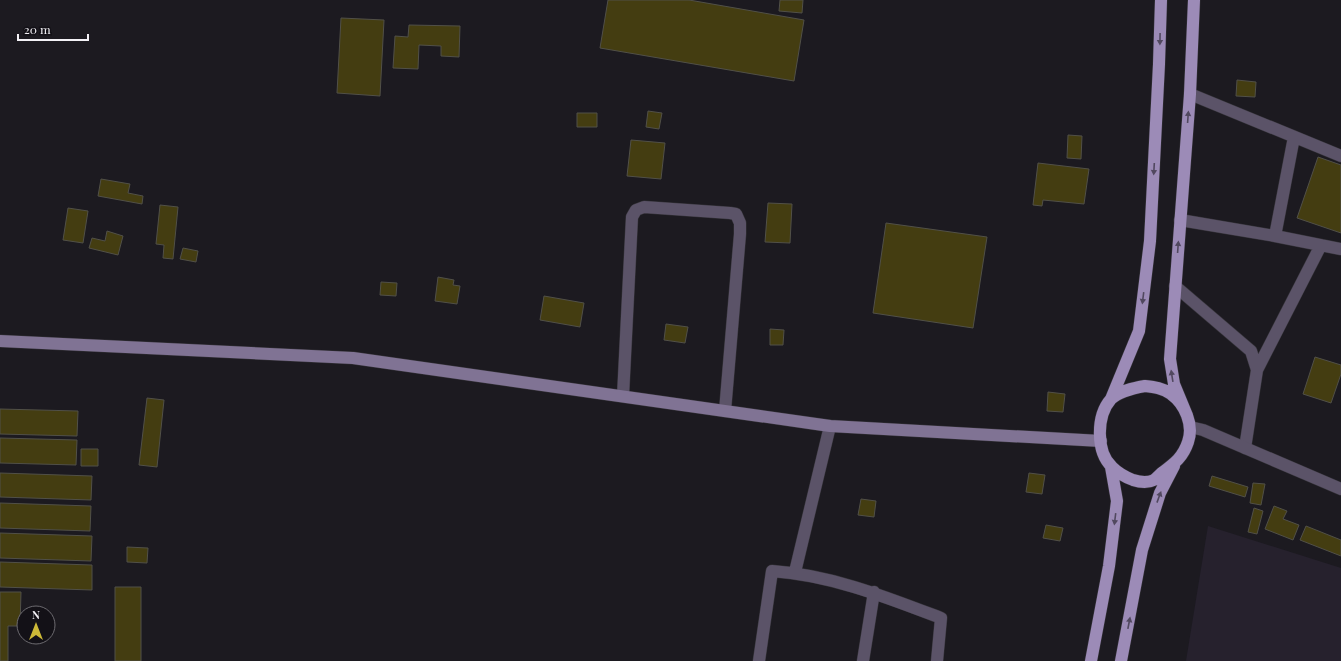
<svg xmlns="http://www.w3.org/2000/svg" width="1341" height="661" viewBox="0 0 1341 661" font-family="'Playfair Display',serif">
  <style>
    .built { fill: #26212d }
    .building { fill: #443d11; stroke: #515048 }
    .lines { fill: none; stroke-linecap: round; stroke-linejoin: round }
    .lane-casing { stroke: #36343a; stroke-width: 13 }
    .street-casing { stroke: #36343a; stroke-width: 13 }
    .secondary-casing { stroke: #36343a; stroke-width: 13 }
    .primary-casing { stroke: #36343a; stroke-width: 13 }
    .lane { stroke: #5b5368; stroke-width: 12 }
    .street { stroke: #5b5368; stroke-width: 12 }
    .secondary { stroke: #807394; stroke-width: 12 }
    .primary { stroke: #9c8bb7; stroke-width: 12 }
    .oneway { fill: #51485f }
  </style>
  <rect width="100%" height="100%" fill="#1c1a20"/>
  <path class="built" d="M 1208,526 L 1341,568 L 1341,661 L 1186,661 Z"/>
  <path class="building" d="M 608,0 L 689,0 L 804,20 L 794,81 L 600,48 Z
    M 780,0 L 803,0 L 802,13 L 779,11 Z
    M 341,18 L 384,20 L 380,96 L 337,93 Z
    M 409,25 L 460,26 L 459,57 L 441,56 L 441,46 L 419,45 L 418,69 L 393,68 L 395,36 L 408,37 Z
    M 1237,80 L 1256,82 L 1255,97 L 1236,96 Z
    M 648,111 L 662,113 L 659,129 L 646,127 Z
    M 577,113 L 597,113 L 597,127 L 577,127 Z
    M 1068,135 L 1082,136 L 1081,159 L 1067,158 Z
    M 631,140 L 665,143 L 661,179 L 627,176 Z
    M 1318,157 L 1341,165 L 1341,233 L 1297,218 Z
    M 1038,163 L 1089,169 L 1084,204 L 1043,200 L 1042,206 L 1033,205 Z
    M 101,179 L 130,184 L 128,193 L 143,196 L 142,204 L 98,196 Z
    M 768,203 L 792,204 L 790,243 L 765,242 Z
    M 160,205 L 178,207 L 173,259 L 163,258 L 164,245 L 156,244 Z
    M 68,208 L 88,211 L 83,243 L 63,240 Z
    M 886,223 L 987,237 L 973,328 L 873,313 Z
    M 107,231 L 123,236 L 118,255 L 89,248 L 92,238 L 105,241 Z
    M 183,248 L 198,251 L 196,262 L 180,259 Z
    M 438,277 L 454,280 L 453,285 L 460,286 L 457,304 L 435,301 Z
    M 381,282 L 397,283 L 396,296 L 380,295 Z
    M 544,296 L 584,303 L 580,327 L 540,320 Z
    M 666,324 L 688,327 L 685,343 L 664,340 Z
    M 770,329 L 784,330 L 783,345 L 770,345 Z
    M 1315,357 L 1341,365 L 1341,374 L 1331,403 L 1303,394 Z
    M 1048,392 L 1065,394 L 1063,412 L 1047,411 Z
    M 147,398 L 164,400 L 157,467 L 139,465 Z
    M 0,409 L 78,411 L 77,436 L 0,434 Z
    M 0,438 L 77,440 L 76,465 L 0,463 Z
    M 81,449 L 98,449 L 98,466 L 81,466 Z
    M 0,473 L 92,476 L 91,500 L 0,497 Z
    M 1029,473 L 1045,475 L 1042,494 L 1026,492 Z
    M 1212,476 L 1248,487 L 1245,497 L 1209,486 Z
    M 1253,483 L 1265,484 L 1261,505 L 1250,503 Z
    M 861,499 L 876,501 L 874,517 L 858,515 Z
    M 0,503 L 91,506 L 90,531 L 0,528 Z
    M 1274,506 L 1287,511 L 1283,519 L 1299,525 L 1293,540 L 1265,529 Z
    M 1254,508 L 1263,511 L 1257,534 L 1248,532 Z
    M 1046,525 L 1063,528 L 1060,541 L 1043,538 Z
    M 1306,526 L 1341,540 L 1341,556 L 1300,540 Z
    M 0,533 L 92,536 L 91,561 L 0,558 Z
    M 127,547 L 148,548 L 147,563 L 127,562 Z
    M 0,562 L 92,565 L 92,590 L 0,587 Z
    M 115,587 L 141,587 L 141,661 L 115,661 Z
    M 0,592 L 21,592 L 20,626 L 8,626 L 8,661 L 0,661 Z"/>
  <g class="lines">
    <g class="lane-casing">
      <path id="lane" d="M 1190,94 L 1341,156
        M 1180,220 L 1275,236 L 1341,249
        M 1275,236 L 1294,137
        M 1175,286 L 1251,351 L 1257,370 L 1245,448
        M 1257,370 L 1321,245
        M 623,396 L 632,217 L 636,210 L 644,207 L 730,213 L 736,214 L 740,223 L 740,234 L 725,411
        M 795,572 L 830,426
        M 759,661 L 772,571 C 831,575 886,597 941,618 L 937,661
        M 863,661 L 874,592"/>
    </g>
    <g class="street-casing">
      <path id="street" d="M 1190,427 L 1203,430 L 1341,489"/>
    </g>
    <g class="secondary-casing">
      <path id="secondary" d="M 0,341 L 353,358 L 830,426 L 1101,441"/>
    </g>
    <g class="primary-casing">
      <path id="primary" d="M 1145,386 C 1154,387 1163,388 1171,394 C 1185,404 1194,425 1188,442 C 1183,457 1175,463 1163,472 C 1160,474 1157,478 1154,480 C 1148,483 1139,482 1133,480 C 1125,477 1118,473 1112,467 C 1096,452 1096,416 1111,399 C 1119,391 1134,388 1145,386 Z
        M 1111,399 L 1139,331 L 1150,241 L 1159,64 L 1161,0
        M 1186,413 L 1174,384 L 1170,359 L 1190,94 L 1194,0
        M 1091,661 L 1109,566 L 1117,501 L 1111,467
        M 1121,661 L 1142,550 L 1160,493 L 1174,466"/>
    </g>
    <use href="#lane" class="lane"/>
    <use href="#street" class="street"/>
    <use href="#secondary" class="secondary"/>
    <use href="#primary" class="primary"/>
  </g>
  <defs><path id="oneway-solid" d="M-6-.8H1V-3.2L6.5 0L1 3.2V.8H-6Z"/></defs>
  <g class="oneway">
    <use href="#oneway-solid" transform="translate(1160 39) rotate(91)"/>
    <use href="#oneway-solid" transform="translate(1188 117) rotate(-86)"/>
    <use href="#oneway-solid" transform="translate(1154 169) rotate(93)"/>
    <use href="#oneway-solid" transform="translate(1178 247) rotate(-86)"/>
    <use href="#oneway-solid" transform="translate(1143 298) rotate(97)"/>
    <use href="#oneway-solid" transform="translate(1172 376) rotate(-99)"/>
    <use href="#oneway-solid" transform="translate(1159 497) rotate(-70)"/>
    <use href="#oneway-solid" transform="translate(1115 519) rotate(97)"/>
    <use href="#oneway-solid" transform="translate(1129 623) rotate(-79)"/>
  </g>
  <g transform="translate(36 625)"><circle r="19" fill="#131117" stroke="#6d6b70"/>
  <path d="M0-3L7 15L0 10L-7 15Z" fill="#cdb938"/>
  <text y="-6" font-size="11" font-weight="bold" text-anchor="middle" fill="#f3f1f6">N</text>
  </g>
  <path d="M18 34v6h70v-6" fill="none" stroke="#f3f1f6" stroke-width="2"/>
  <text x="24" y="34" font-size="12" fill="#f3f1f6" stroke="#131117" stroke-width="3" paint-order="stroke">20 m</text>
</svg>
